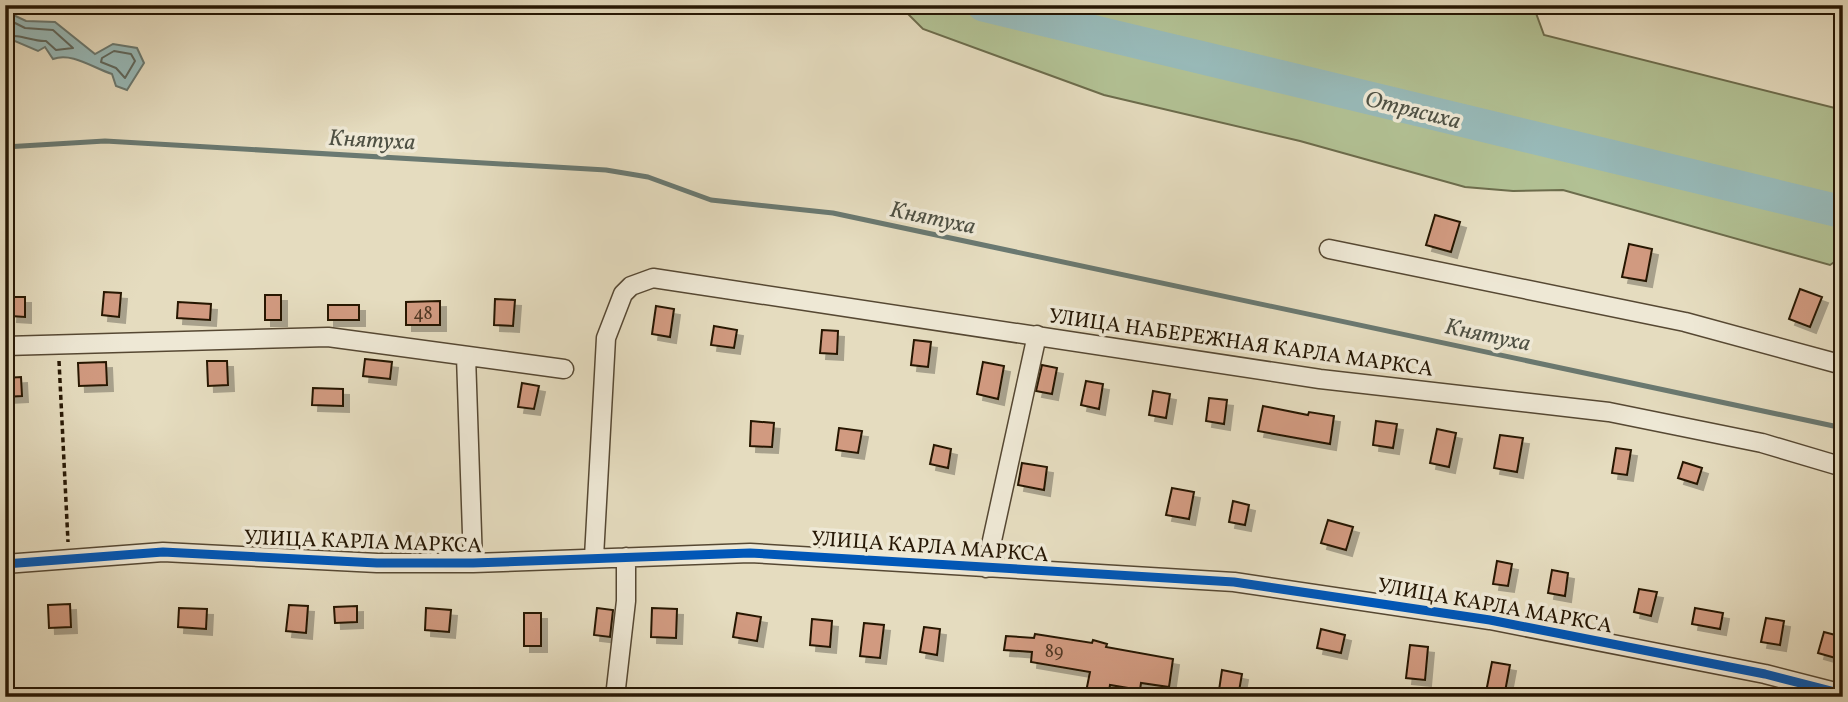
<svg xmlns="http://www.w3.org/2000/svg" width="1848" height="702" viewBox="0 0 1848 702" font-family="Vollkorn,serif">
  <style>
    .green { fill: #b2c194; stroke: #6c6c4c; stroke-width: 2 }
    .water { fill: #98bab9; stroke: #6a7971; stroke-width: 2 }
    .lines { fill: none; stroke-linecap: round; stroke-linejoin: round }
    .shore { stroke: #5f685e; stroke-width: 2 }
    .stream { stroke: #6a7971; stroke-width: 5 }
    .river { stroke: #98bab9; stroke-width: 33 }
    .building { fill: #d19a80; stroke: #261704; stroke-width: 2; filter: url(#shadow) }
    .minor-casing { stroke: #564833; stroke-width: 21 }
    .path { stroke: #261704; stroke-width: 3.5; stroke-dasharray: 5 3.5; stroke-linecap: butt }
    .minor { stroke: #eee8d5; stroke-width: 18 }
    .cycleway-casing { stroke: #eee8d5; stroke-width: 13 }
    .cycleway { stroke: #0057b8; stroke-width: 9 }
    .labels { text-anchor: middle; stroke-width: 7; stroke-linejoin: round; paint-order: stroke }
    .number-label { font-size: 18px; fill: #513823 }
    .street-label { font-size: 21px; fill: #261704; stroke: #eee8d5 }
    .water-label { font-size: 23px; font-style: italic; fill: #4e5043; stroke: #eee8d5 }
  </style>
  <defs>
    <filter id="shadow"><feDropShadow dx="6" dy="6" stdDeviation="0" flood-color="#0004"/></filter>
  </defs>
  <rect width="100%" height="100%" fill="#e5dcbf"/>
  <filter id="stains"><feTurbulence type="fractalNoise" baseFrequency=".00286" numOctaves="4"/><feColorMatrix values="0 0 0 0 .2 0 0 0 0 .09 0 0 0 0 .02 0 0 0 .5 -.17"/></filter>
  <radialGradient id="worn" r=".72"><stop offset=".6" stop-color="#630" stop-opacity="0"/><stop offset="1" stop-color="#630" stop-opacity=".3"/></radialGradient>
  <path class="green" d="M 899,5 L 1533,5 L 1544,35 L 1843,110 L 1843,256 L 1830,265 L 1563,190 L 1513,191 L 1465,187 L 1300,141 L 1104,95 L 923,29 Z"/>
  <path class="water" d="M 5,11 L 26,21 L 55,22 L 95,54 L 113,44 L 137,48 L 144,63 L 127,90 L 116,86 L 112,74 C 93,68 72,52 53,59 L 45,47 L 38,51 L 15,41 L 9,44 L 5,41 Z"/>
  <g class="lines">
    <path class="shore" d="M 5,18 L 25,28 L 53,30 L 73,48 L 56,50 L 46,41 C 32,42 20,33 5,37
      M 114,51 L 131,54 L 135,61 L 125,78 L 116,68 L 101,62 L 102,58 Z"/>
    <path class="stream" d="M 5,147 L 105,141 L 606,170 L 648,177 L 711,200 L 833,213 L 1843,428"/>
    <path class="river" d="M 983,5 L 1843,212"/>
  </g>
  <path class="building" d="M 1435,215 L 1460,222 L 1451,252 L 1426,245 Z
    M 1629,244 L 1652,249 L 1646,281 L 1622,277 Z
    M 1800,289 L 1822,297 L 1810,327 L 1789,319 Z
    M 104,292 L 121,293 L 119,317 L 102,315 Z
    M 265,295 L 281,295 L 281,320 L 265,320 Z
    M 12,297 L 25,297 L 25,317 L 11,316 Z
    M 495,299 L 515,300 L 513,326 L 494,325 Z
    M 440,301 L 440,325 L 406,325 L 406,302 Z
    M 178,302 L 211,304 L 210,320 L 177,318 Z
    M 328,305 L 359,305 L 359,320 L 328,320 Z
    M 656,306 L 674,309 L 670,337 L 652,334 Z
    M 714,326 L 737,330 L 734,348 L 711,345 Z
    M 822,330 L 838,331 L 837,354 L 820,353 Z
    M 914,340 L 931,342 L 928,367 L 911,365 Z
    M 365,359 L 392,362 L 390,379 L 363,376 Z
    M 207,361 L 227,361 L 228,385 L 208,386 Z
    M 106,362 L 107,385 L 79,386 L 78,363 Z
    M 983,362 L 1004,366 L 998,399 L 977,394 Z
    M 1042,365 L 1057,368 L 1052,394 L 1036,391 Z
    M 21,377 L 22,396 L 5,397 L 5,378 Z
    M 1086,381 L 1103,384 L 1099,409 L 1081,405 Z
    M 522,383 L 539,386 L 534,409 L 518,407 Z
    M 313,388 L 343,389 L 343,406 L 312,405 Z
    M 1153,391 L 1170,394 L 1166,418 L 1149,415 Z
    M 1209,398 L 1227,400 L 1224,424 L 1206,421 Z
    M 1263,406 L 1308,415 L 1309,412 L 1334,416 L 1330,444 L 1258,431 Z
    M 751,421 L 774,423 L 772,447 L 750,446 Z
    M 1376,421 L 1397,424 L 1393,448 L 1373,445 Z
    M 839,428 L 862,431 L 858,453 L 836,450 Z
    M 1437,429 L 1456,433 L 1449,467 L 1430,463 Z
    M 1500,435 L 1523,438 L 1517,472 L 1494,468 Z
    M 934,445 L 951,449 L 948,468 L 930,464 Z
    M 1616,448 L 1631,450 L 1627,475 L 1612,473 Z
    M 1683,462 L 1702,468 L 1697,484 L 1678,478 Z
    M 1022,463 L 1047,467 L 1044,490 L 1018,485 Z
    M 1172,488 L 1194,492 L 1189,519 L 1166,515 Z
    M 1233,501 L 1249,505 L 1245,525 L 1229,522 Z
    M 1328,520 L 1353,527 L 1346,550 L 1321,543 Z
    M 1497,561 L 1512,564 L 1508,586 L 1493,584 Z
    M 1552,570 L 1568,573 L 1565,596 L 1548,593 Z
    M 1639,589 L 1657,592 L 1651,616 L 1634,612 Z
    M 70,604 L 71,627 L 49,628 L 48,605 Z
    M 289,605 L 308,606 L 306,633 L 286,631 Z
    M 357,606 L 357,622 L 335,623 L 334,607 Z
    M 179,608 L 207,609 L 206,629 L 178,627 Z
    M 426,608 L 451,610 L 449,632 L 425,630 Z
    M 597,608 L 613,610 L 610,637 L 594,635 Z
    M 652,608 L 677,609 L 676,638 L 651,637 Z
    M 1695,608 L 1723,613 L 1720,629 L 1692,624 Z
    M 524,613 L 541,613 L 541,646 L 524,646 Z
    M 737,613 L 761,617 L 757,641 L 733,637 Z
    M 1766,618 L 1784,621 L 1780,645 L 1761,642 Z
    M 812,619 L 832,621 L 830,647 L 810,645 Z
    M 864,623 L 884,625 L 880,658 L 860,656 Z
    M 924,627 L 940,629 L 937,655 L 920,652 Z
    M 1321,629 L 1345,635 L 1341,653 L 1317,648 Z
    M 1824,632 L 1843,637 L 1839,659 L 1818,653 Z
    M 1035,634 L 1092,643 L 1093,640 L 1107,644 L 1106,647 L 1173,659 L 1169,687 L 1141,683 L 1140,690 L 1110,685 L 1108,697 L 1085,697 L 1090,672 L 1031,662 L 1032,652 L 1004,650 L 1006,636 L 1034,638 Z
    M 1410,645 L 1428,647 L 1425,680 L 1406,678 Z
    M 1492,662 L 1510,665 L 1504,697 L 1485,697 Z
    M 1222,670 L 1242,674 L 1238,697 L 1218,697 Z"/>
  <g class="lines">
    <g class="minor-casing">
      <path id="minor" d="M 1329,249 L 1685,322 L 1843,365
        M 5,346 L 328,337 L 564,369
        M 466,356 L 473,563
        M 594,557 L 606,338 L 623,294 L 631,286 L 653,278 L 1320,379 L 1609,412 L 1762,443 L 1843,467
        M 5,564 L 163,552 L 377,563 L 473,563 L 750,553 L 1234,582 L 1490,620 L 1765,674 L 1843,694
        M 986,568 L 1037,335
        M 615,697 L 626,601 L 626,557"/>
    </g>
    <path class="path" d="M 59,361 L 68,542"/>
    <use href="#minor" class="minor"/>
    <g class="cycleway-casing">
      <path id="cycleway" d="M 5,564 L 163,552 L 377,563 L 473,563 L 750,553 L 1234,582 L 1490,620 L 1765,674 L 1843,694"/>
    </g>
    <use href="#cycleway" class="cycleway"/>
  </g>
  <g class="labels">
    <g class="number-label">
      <text x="423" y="319">48</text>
      <text x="1054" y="657">89</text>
    </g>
    <g class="street-label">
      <text transform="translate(1241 342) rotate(8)" y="7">УЛИЦА НАБЕРЕЖНАЯ КАРЛА МАРКСА</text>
      <text transform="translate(363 541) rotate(2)" y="7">УЛИЦА КАРЛА МАРКСА</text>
      <text transform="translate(930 546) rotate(4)" y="7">УЛИЦА КАРЛА МАРКСА</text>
      <text transform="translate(1495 605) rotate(10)" y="7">УЛИЦА КАРЛА МАРКСА</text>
    </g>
    <g class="water-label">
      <text transform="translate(1413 109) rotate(14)" y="8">Отрясиха</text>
      <text transform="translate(372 139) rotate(3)" y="8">Княтуха</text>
      <text transform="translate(933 217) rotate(12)" y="8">Княтуха</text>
      <text transform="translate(1488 334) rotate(12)" y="8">Княтуха</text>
    </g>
  </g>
  <rect width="1848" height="702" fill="none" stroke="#e5dcbf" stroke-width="28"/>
  <rect x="7" y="7" width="1834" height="688" fill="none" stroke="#261704" stroke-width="3.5"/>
  <rect x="14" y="14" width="1820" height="674" fill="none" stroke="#261704" stroke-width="2"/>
  <rect width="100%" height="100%" filter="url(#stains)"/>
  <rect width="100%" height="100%" fill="url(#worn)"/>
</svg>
